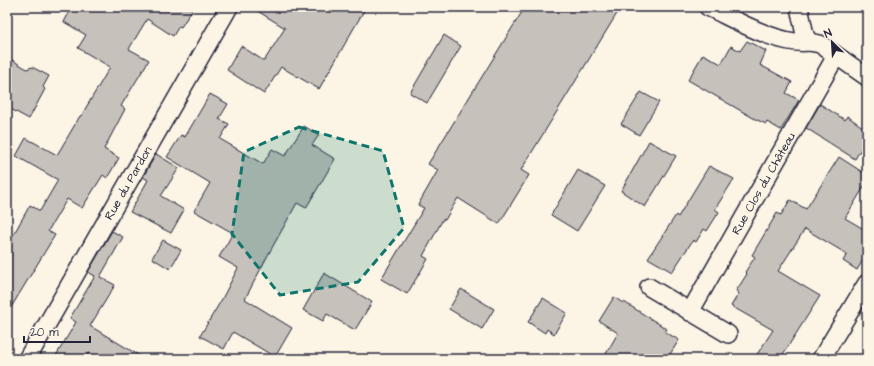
<svg xmlns="http://www.w3.org/2000/svg" width="874" height="366" viewBox="0 0 874 366" font-family="'Architects Daughter',sans-serif">
  <style>
    .building { fill: #c6c1bb; stroke: #22223b }
    .lines { fill: none; stroke-linecap: round; stroke-linejoin: round }
    .street-casing { stroke: #22223b; stroke-width: 20 }
    .street { stroke: #fcf5e5; stroke-width: 17 }
    .marked { fill: #0f766e; fill-opacity: 0.2; stroke: #0f766e; stroke-width: 3; stroke-dasharray: 8 5; stroke-linejoin: round }
    .labels { text-anchor: middle; stroke-width: 3.5; stroke-linejoin: round; paint-order: stroke }
    .street-label { font-size: 12px; fill: #22223b; stroke: #fcf5e5 }
  </style>
  <rect width="100%" height="100%" fill="#fcf5e5"/>
  <filter id="ink" filterUnits="userSpaceOnUse"><feTurbulence type="fractalNoise" baseFrequency=".025" numOctaves="2"/><feDisplacementMap in="SourceGraphic" scale="8" xChannelSelector="R" yChannelSelector="G"/><feConvolveMatrix kernelMatrix="1 2 1 2 8 2 1 2 1" color-interpolation-filters="sRGB"/></filter>
  <g filter="url(#ink)">
    <path class="building" d="M 72,7 L 194,7 L 181,27 L 179,26 L 173,36 L 147,19 L 129,49 L 149,60 L 121,106 L 125,109 L 104,149 L 119,158 L 107,178 L 103,175 L 82,208 L 67,199 L 48,231 L 55,235 L 7,314 L 7,246 L 30,205 L 40,211 L 58,180 L 16,156 L 26,138 L 57,155 L 80,116 L 81,116 L 110,67 L 78,48 L 86,35 L 64,22 Z
      M 251,7 L 366,7 L 319,89 L 281,67 L 264,94 L 227,70 L 241,46 L 264,61 L 285,28 Z
      M 525,7 L 621,7 L 521,170 L 529,175 L 499,224 L 458,198 L 445,220 L 443,219 L 423,256 L 428,259 L 407,294 L 381,279 L 424,208 L 418,205 L 438,170 L 428,164 Z
      M 444,35 L 461,46 L 427,103 L 410,93 Z
      M 747,41 L 766,51 L 760,65 L 792,82 L 786,93 L 799,100 L 781,130 L 767,122 L 766,124 L 755,119 L 688,80 L 703,54 L 721,64 L 731,46 L 740,51 Z
      M 7,57 L 27,69 L 32,67 L 49,76 L 43,87 L 45,89 L 29,119 L 7,107 Z
      M 641,92 L 659,102 L 639,135 L 621,124 Z
      M 210,94 L 228,104 L 219,119 L 229,124 L 220,139 L 263,164 L 272,149 L 285,156 L 304,126 L 319,135 L 312,145 L 335,159 L 306,208 L 297,203 L 268,255 L 245,299 L 292,328 L 275,357 L 233,332 L 224,349 L 200,336 L 222,299 L 238,268 L 219,257 L 233,233 L 194,211 L 210,183 L 167,157 L 181,135 L 185,137 Z
      M 820,104 L 845,120 L 847,116 L 867,130 L 867,139 L 855,159 L 806,128 Z
      M 649,141 L 676,156 L 645,207 L 621,191 Z
      M 156,154 L 179,168 L 161,196 L 184,210 L 171,233 L 130,212 L 148,180 L 143,177 Z
      M 839,157 L 867,175 L 867,182 L 845,218 L 867,231 L 867,253 L 857,270 L 843,261 L 847,254 L 805,229 L 778,271 L 820,296 L 780,359 L 754,359 L 773,330 L 731,306 L 739,293 L 736,291 L 747,274 L 745,272 L 755,257 L 752,255 L 777,213 L 781,215 L 790,200 L 806,209 Z
      M 709,166 L 734,179 L 715,209 L 719,212 L 707,231 L 704,229 L 696,242 L 693,240 L 672,272 L 648,258 L 676,215 L 678,217 Z
      M 578,170 L 605,186 L 577,231 L 551,215 Z
      M 112,231 L 123,237 L 100,277 L 115,285 L 90,326 L 145,359 L 100,359 L 89,353 L 85,359 L 54,359 L 76,322 L 70,318 L 95,276 L 88,272 Z
      M 163,240 L 181,250 L 170,269 L 152,258 Z
      M 324,273 L 372,302 L 355,330 L 327,314 L 323,321 L 303,310 Z
      M 461,289 L 494,309 L 482,329 L 449,309 Z
      M 614,297 L 623,303 L 624,302 L 667,329 L 665,332 L 679,340 L 667,359 L 603,359 L 618,333 L 599,321 Z
      M 543,298 L 567,313 L 554,334 L 547,329 L 545,333 L 528,322 Z"/>
    <g class="lines">
      <g class="street-casing">
        <g id="street">
          <path d="M 708,7 C 736,20 779,46 809,42"/>
          <path d="M 799,7 L 805,35 L 809,42 L 820,44 L 867,77"/>
          <path d="M 649,287 L 728,334"/>
          <path id="s1" d="M 690,312 L 836,56"/>
          <path id="s2" d="M 27,359 L 229,7"/>
          <path d="M 821,359 L 867,283"/>
        </g>
      </g>
      <use href="#street" class="street"/>
    </g>
  </g>
  <path class="marked" d="M 299,127 L 383,151 L 404,228 L 358,282 L 280,295 L 232,234 L 244,152 Z"/>
  <g class="labels">
    <g class="street-label">
      <text dy="4" stroke="none"><textPath href="#s2" startOffset="203">Rue du Pardon</textPath></text>
      <text dy="4" stroke="none"><textPath href="#s1" startOffset="148">Rue Clos du Château</textPath></text>
    </g>
  </g>
  <rect width="874" height="366" fill="none" stroke="#fcf5e5" stroke-width="24"/>
  <rect x="12" y="12" width="850" height="342" fill="none" stroke="#22223b" stroke-width="1.5" filter="url(#ink)"/>
  <g transform="translate(832 42) rotate(335)" stroke="#fcf5e5" stroke-width="3" paint-order="stroke">
  <path d="M0-3L7 15L0 10L-7 15Z" fill="#22223b"/>
  <text y="-6" font-size="11" font-weight="bold" text-anchor="middle" fill="#22223b">N</text>
  </g>
  <path d="M24 336v6h66v-6" fill="none" stroke="#22223b" stroke-width="2"/>
  <text x="30" y="336" font-size="12" fill="#22223b" stroke="#fcf5e5" stroke-width="3" paint-order="stroke">20 m</text>
</svg>
